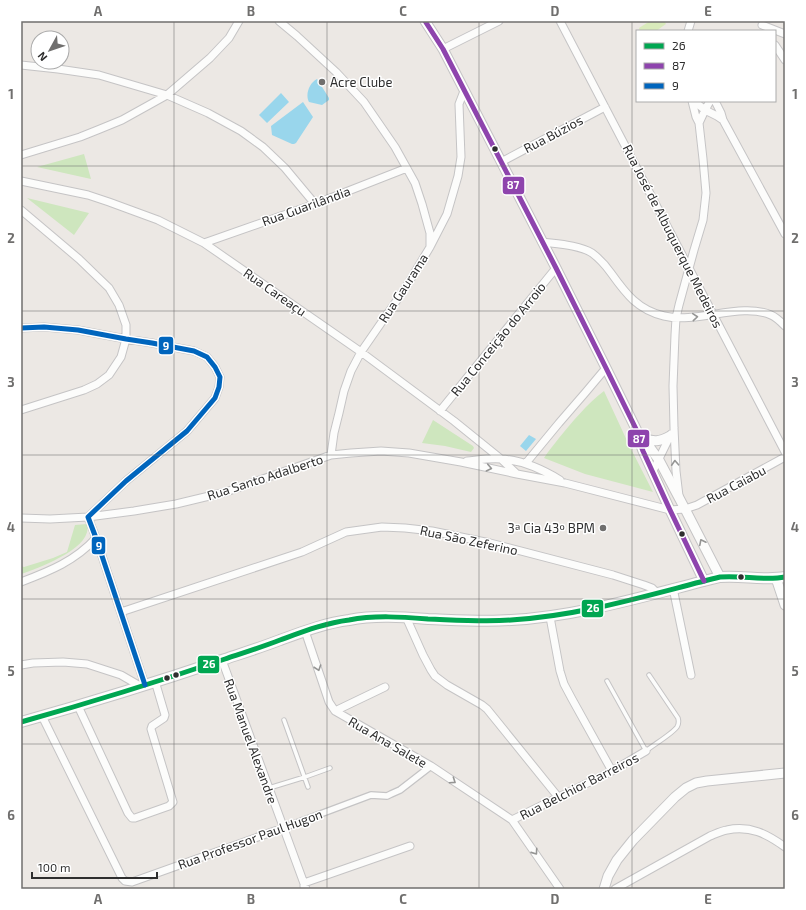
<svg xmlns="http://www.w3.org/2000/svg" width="806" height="910" viewBox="0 0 806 910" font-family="'Exo 2',sans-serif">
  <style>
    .green { fill: #cee6be }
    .pitch { fill: #d9eabb }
    .water { fill: #99d6ec }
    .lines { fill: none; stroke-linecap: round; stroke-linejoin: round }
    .service-casing { stroke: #c5c4c5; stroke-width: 5.5 }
    .pedestrian-casing { stroke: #c5c4c5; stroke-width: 8 }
    .minor-casing { stroke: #c5c4c5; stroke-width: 9 }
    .tertiary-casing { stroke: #c5c4c5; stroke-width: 11 }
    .secondary-casing { stroke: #c5c4c5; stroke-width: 12 }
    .service { stroke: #fcfcfb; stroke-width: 3.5 }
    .pedestrian { stroke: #fcfcfb; stroke-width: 5.5 }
    .minor { stroke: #fcfcfb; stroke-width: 7 }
    .tertiary { stroke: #fcfcfb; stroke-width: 9 }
    .secondary { stroke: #fcfcfb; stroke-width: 10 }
    .bus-1-casing { stroke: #fff; stroke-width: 8 }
    .bus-2-casing { stroke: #fff; stroke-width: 8 }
    .bus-3-casing { stroke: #fff; stroke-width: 8 }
    .bus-1 { stroke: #00a651; stroke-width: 5 }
    .bus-2 { stroke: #8e44ad; stroke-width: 5 }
    .bus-3 { stroke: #0065bd; stroke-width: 5 }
    .oneway { stroke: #959594 }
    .grid { fill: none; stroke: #706f6e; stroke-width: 1; stroke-opacity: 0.55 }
    .poi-dot { fill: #706f6e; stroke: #fff; stroke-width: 1.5 }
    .bus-dot { fill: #2e2e2e; stroke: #fff; stroke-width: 1.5 }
    .labels { text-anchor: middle; stroke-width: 3; stroke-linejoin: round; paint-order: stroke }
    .poi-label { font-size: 13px; fill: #2e2e2e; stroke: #fff; text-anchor: start }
    .street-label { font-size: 13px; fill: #2e2e2e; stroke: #fff }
    .line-badge { stroke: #fff; stroke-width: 1.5 }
    .badge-label { font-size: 11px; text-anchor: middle; font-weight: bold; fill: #fff }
    .neatline { fill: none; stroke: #706f6e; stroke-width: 1.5 }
    .grid-label { font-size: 13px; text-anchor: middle; font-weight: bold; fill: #706f6e }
  </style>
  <rect width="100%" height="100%" fill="#ece8e4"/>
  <path class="green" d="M 84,154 L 91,179 L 37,167 Z
    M 27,198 L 89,213 L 74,235 Z
    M 604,391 L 629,445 L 653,492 L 585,474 L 544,458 C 548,451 554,445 559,438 C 572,422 587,404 604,391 Z
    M 433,420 L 473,446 L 474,448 L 471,452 L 445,446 L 422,443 Z
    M 87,524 C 94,548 38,568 21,574 L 21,566 L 24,567 L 53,558 L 67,552 L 75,525 Z"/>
  <path class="pitch" d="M 650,21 L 664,21 L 666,24 L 656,31 L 640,31 L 639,28 Z"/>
  <path class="water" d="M 317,79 L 329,98 L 329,100 L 322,105 L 309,102 C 305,95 309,83 317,79 Z
    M 281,93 L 289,102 L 267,123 L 259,115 Z
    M 303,102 L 313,117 L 296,143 L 294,144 L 292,144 L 272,135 L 271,126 Z
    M 529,435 L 536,439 L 526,451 L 520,446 Z"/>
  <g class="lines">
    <g class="service-casing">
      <path id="service" d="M 607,681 L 646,751 C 653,745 672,734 677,727 C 679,724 679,722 678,718 L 649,675
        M 284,720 L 308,787
        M 269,788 L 305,777 L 330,768"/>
    </g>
    <g class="pedestrian-casing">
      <path id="pedestrian" d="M 283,828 L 371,795 L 387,796 L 391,794 L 400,790 L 431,766"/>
    </g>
    <g class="minor-casing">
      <path id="minor" d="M 279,21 L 297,36 L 336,72 L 364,102 L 395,147 L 415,183 L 422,204 L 430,233 L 430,247 L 406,287 L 361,352 L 351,371 L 344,391 L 339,413 L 334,433 L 331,455
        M 560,21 L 785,452
        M 762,25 L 785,34
        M 688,31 L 691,21
        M 775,45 L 785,60
        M 443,49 L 499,21
        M 21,65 L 58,69 L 99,75 L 167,95 L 208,113 L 241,131 L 263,147 L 285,168 L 315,204
        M 694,101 L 705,110 L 710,101
        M 723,120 L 785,234
        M 699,123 L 705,110 L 717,116 L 723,120 L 721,113 L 715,101
        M 21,155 L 80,137 L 100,129 L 122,120 L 167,95 L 210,58 L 229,38 L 239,21
        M 501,162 L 605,107
        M 21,181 L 88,195 L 109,202 L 158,220 L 204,243 L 361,352 L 454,421 L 501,459 L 517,474
        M 21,210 L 79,259 L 109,288 L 119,305 L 126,325 L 126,339 L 121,357 L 109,375 L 97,384 L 84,390 L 21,410
        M 542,242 C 557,244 579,245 592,253 C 600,259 606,266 611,273 C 626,294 638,310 664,316 C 697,324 741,302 771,315 C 776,317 781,322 785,326
        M 204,243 L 315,204 L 407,168
        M 430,247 L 447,214 L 458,176 L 461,157 L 459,104 L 464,91
        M 21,328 L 44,327 L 78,330 L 126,339 L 152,343 L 194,351 L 207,357 L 215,367 L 220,377 L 219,387 L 215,398 L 187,431 L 126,481 L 88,517 L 96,538 L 145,685
        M 440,411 L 556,268
        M 467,461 C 478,460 490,458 501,459 C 522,460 542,469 560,480
        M 526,463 L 559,423 L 585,393 L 606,368
        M 653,471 L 671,434
        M 679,496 L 676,471 L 674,428 L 673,386 L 675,335 L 676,318 L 679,305 L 694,250 L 703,220 L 706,193 L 703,159 L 699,123 L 696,117 L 692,101
        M 21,518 L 50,519 L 88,517 L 134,511 L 176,504 L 226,492 L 331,455 L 351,453 L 381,451 L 409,453 L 461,462 L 517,474 L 565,483 L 670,510 L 685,509 L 697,505 L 785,457
        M 21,582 C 50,571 75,561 96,538
        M 673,588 L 691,675
        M 121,612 L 302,552 L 346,532 L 382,527 L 405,528 L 432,531 L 490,543 L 613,575 L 644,585 L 652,588 L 657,593
        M 406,617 L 423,655 L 431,670 L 435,676 L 447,685 L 482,705 L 487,709 L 559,798
        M 550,617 L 560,671 L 564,684 L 572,699 L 612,771
        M 305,631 L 329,702 L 335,711 L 431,766 L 512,820 L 560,889
        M 222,660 L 306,889
        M 21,665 L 33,663 L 63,662 L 87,664 L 121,675 L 140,686
        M 78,706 L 128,813 L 132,818 L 135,818 L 169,806 L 173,802 L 151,729 L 152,726 L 164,718 L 165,715 L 155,681
        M 335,711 L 385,687
        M 42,716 L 122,878 L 125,881 L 132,882 L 283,828
        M 512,820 L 612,771 L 646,751
        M 304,887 L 304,883 L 410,846
        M 615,889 L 710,836 C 715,834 721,831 727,830 C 750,825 767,834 785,847"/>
    </g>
    <g class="tertiary-casing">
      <path id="tertiary" d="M 425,21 L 443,49 L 556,268 L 606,368 L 637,431 L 640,443 L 643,451 L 670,510 L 704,581
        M 640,434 L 659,460 L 685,509 L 720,577
        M 643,438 C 654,442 659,442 670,436
        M 776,578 L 785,605
        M 604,889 L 608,876 L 617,860 L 633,840 L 675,797 L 686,788 L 696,783 L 707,781 L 785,773"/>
    </g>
    <g class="secondary-casing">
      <path id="secondary" d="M 21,722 C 89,703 157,682 225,659 C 243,653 262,647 280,640 C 302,632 325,623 349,620 C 375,615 402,617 428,619 C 456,620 484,622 511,620 C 582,616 651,594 720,577 C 742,575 764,581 785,577"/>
    </g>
    <use href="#service" class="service"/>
    <use href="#pedestrian" class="pedestrian"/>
    <use href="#minor" class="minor"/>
    <use href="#tertiary" class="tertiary"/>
    <use href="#secondary" class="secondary"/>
    <g class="bus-1-casing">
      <path id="bus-1" d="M 21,722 C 89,703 157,682 225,659 C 243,653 262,647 280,640 C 302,632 325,623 349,620 C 375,615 402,617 428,619 C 456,620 484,622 511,620 C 582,616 651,594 720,577 C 742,575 764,581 785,577"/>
    </g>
    <g class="bus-2-casing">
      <path id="bus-2" d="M 425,21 L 443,49 L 556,268 L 606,368 L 637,431 L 640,443 L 643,451 L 670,510 L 704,581"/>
    </g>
    <g class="bus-3-casing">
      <path id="bus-3" d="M 21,328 L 44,327 L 78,330 L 126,339 L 152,343 L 194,351 L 207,357 L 215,367 L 220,377 L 219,387 L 215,398 L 187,431 L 126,481 L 88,517 L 96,538 L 145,685"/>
    </g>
    <use href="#bus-1" class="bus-1"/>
    <use href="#bus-2" class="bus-2"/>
    <use href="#bus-3" class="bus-3"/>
  </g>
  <defs><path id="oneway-chevron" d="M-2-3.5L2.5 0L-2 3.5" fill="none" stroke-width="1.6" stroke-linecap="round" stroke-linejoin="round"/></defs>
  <g class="oneway">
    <use href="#oneway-chevron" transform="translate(695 317) rotate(-5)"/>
    <use href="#oneway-chevron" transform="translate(675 463) rotate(-93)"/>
    <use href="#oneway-chevron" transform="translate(489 468) rotate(12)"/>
    <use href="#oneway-chevron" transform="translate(702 542) rotate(-117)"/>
    <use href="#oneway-chevron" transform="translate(318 668) rotate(71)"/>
    <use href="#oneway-chevron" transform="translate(453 781) rotate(34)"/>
    <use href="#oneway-chevron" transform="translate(535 852) rotate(55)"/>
  </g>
  <path class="grid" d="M 174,21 L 174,889M 327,21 L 327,889M 479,21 L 479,889M 632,21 L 632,889M 21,166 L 785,166M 21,311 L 785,311M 21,455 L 785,455M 21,599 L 785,599M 21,744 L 785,744"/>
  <g class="poi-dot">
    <circle cx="322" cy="82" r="4"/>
    <circle cx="603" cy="528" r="4"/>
  </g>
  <g class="bus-dot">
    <circle cx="495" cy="149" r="3.5"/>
    <circle cx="682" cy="534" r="3.5"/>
    <circle cx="741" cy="577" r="3.5"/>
    <circle cx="176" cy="675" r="3.5"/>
    <circle cx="167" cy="678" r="3.5"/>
  </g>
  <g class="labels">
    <g class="poi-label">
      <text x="330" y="87">Acre Clube</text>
      <text x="595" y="533" text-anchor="end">3ª Cia 43º BPM</text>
    </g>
    <g class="street-label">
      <text transform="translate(553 134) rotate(-28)" y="5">Rua Búzios</text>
      <text transform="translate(306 206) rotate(-20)" y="5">Rua Guarilândia</text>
      <text transform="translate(673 236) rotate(63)" y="5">Rua José de Albuquerque Medeiros</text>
      <text transform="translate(403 288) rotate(-57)" y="5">Rua Gaurama</text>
      <text transform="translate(275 292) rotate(35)" y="5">Rua Careaçu</text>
      <text transform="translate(498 339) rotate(-51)" y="5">Rua Conceição do Arroio</text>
      <text transform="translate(265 477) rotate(-18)" y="5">Rua Santo Adalberto</text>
      <text transform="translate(736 484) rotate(-28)" y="5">Rua Caiabu</text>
      <text transform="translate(469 540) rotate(12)" y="5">Rua São Zeferino</text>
      <text transform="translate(251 741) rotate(70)" y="5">Rua Manuel Alexandre</text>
      <text transform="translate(388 742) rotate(30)" y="5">Rua Ana Salete</text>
      <text transform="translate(579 786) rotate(-27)" y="5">Rua Belchior Barreiros</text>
      <text transform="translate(250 839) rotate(-20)" y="5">Rua Professor Paul Hugon</text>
    </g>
  </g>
  <g class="line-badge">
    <rect x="502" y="176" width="23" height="19" rx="4" fill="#8e44ad"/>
    <rect x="158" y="336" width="16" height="19" rx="4" fill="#0065bd"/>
    <rect x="627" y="429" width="23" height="19" rx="4" fill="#8e44ad"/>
    <rect x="91" y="536" width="15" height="19" rx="4" fill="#0065bd"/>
    <rect x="581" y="599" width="23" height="19" rx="4" fill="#00a651"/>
    <rect x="197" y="655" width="23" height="19" rx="4" fill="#00a651"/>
  </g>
  <g class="badge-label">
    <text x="513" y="189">87</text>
    <text x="166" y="350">9</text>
    <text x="639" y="443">87</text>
    <text x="99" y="550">9</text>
    <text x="593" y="612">26</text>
    <text x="209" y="668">26</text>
  </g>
  <rect width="806" height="910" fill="none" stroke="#ffffff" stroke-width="44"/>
  <rect x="636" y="30" width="140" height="72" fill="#ffffff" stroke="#ababab"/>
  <rect x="644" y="43" width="20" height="6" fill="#00a651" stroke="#ababab"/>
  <text x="672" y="50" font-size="12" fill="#2e2e2e">26</text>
  <rect x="644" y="63" width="20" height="6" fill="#8e44ad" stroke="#ababab"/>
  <text x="672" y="70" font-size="12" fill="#2e2e2e">87</text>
  <rect x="644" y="83" width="20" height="6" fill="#0065bd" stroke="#ababab"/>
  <text x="672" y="90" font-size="12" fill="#2e2e2e">9</text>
  <g transform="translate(50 50) rotate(230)"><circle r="19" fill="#ffffff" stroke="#ababab"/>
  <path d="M0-3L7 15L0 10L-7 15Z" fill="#706f6e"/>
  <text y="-6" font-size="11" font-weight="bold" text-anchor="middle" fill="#2e2e2e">N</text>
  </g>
  <path d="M32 872v6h125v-6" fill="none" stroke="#2e2e2e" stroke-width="2"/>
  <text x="38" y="872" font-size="12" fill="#2e2e2e" stroke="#ffffff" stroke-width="3" paint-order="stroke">100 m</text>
  <rect x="22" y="22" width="762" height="866" class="neatline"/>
  <g class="grid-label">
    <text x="98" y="16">A</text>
    <text x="251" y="16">B</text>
    <text x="403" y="16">C</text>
    <text x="555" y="16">D</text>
    <text x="708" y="16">E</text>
    <text x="11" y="99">1</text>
    <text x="795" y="99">1</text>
    <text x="11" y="243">2</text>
    <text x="795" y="243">2</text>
    <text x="11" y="387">3</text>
    <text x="795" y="387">3</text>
    <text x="11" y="532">4</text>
    <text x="795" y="532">4</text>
    <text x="11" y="676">5</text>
    <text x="795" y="676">5</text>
    <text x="11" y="820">6</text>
    <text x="795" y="820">6</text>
    <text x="98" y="904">A</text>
    <text x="251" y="904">B</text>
    <text x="403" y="904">C</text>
    <text x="555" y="904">D</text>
    <text x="708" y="904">E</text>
  </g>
</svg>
